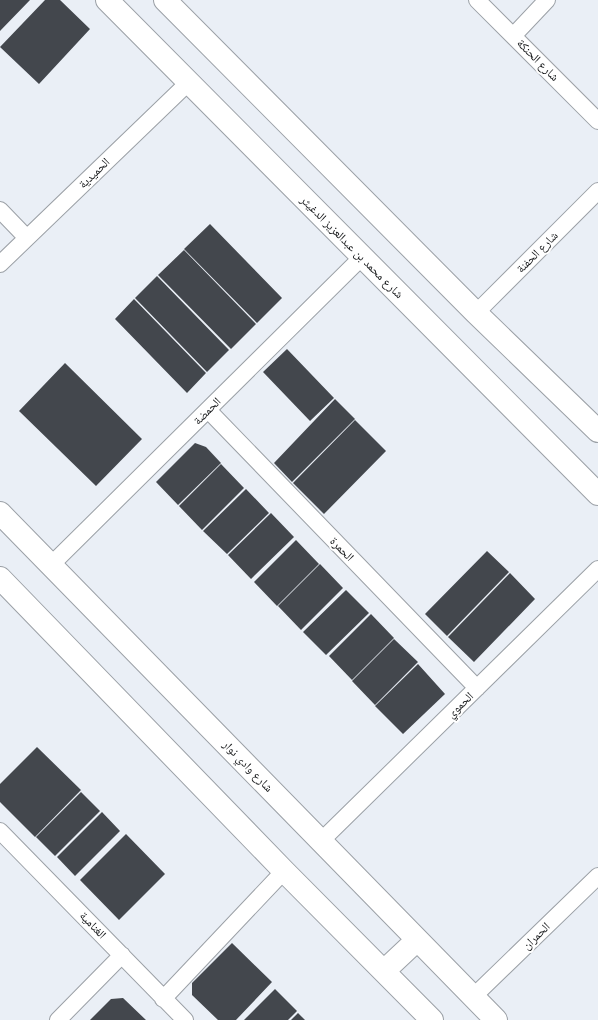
<svg xmlns="http://www.w3.org/2000/svg" width="598" height="1020" viewBox="0 0 598 1020" font-family="'Roboto Serif','Noto Naskh Arabic',serif">
  <style>
    .building { fill: #43474d }
    .lines { fill: none; stroke-linecap: round; stroke-linejoin: round }
    .street-casing { stroke: #9ba0a6; stroke-width: 18 }
    .secondary-casing { stroke: #9ba0a6; stroke-width: 24 }
    .street { stroke: #fff; stroke-width: 16 }
    .secondary { stroke: #fff; stroke-width: 22 }
    .labels { text-anchor: middle; stroke-width: 4; stroke-linejoin: round; paint-order: stroke }
    .street-label { font-size: 12px; fill: #141618; stroke: #fff }
  </style>
  <rect width="100%" height="100%" fill="#eaeff6"/>
  <path class="building" d="M 0,0 L 30,0 L 0,31 Z
    M 45,0 L 60,0 L 90,29 L 39,84 L 0,47 Z
    M 210,224 L 282,298 L 257,323 L 184,249 Z
    M 184,250 L 256,324 L 231,349 L 158,275 Z
    M 157,276 L 229,350 L 207,372 L 135,298 Z
    M 134,299 L 206,373 L 187,393 L 115,319 Z
    M 287,349 L 334,398 L 310,421 L 263,372 Z
    M 65,363 L 142,439 L 96,486 L 19,411 Z
    M 335,399 L 355,419 L 292,482 L 274,463 Z
    M 355,420 L 386,451 L 324,514 L 293,483 Z
    M 195,443 L 206,447 L 221,463 L 178,505 L 156,482 Z
    M 221,464 L 244,488 L 202,530 L 179,506 Z
    M 246,489 L 269,513 L 227,554 L 203,531 Z
    M 271,513 L 294,537 L 251,579 L 228,555 Z
    M 296,540 L 319,564 L 277,606 L 254,582 Z
    M 487,551 L 509,572 L 447,636 L 425,614 Z
    M 320,564 L 343,588 L 301,630 L 278,606 Z
    M 510,573 L 535,599 L 474,662 L 448,637 Z
    M 346,590 L 369,613 L 326,655 L 303,632 Z
    M 371,614 L 394,638 L 352,680 L 329,656 Z
    M 394,639 L 418,662 L 375,705 L 352,681 Z
    M 418,664 L 445,694 L 403,734 L 375,706 Z
    M 37,747 L 81,790 L 35,837 L 0,802 L 0,784 Z
    M 81,792 L 100,811 L 55,856 L 36,837 Z
    M 102,812 L 120,831 L 75,876 L 57,857 Z
    M 126,834 L 165,874 L 119,920 L 80,880 Z
    M 232,943 L 272,982 L 236,1020 L 218,1020 L 192,995 L 192,983 Z
    M 275,989 L 297,1011 L 288,1020 L 244,1020 Z
    M 123,998 L 146,1020 L 90,1020 L 111,999 Z
    M 298,1013 L 305,1020 L 291,1020 Z"/>
  <g class="lines">
    <g class="street-casing">
      <path id="street" d="M 477,0 L 598,121
        M 513,36 L 547,0
        M 0,210 L 27,238
        M 0,264 L 189,82
        M 476,313 L 598,191
        M 208,410 L 477,688
        M 51,565 L 362,257
        M 0,831 L 185,1020
        M 321,841 L 598,569
        M 473,997 L 598,876
        M 163,999 L 284,871
        M 58,1020 L 122,955"/>
    </g>
    <g class="secondary-casing">
      <path id="secondary" d="M 107,0 L 598,494
        M 165,0 L 476,313 L 598,431
        M 0,513 L 496,1020
        M 0,578 L 284,871 L 432,1020
        M 384,971 L 417,940"/>
    </g>
    <use href="#street" class="street"/>
    <use href="#secondary" class="secondary"/>
  </g>
  <g class="labels">
    <g class="street-label">
      <text transform="translate(538 60) rotate(45)" y="4">شارع الحنكة</text>
      <text transform="translate(94 173) rotate(-44)" y="4">الحميدية</text>
      <text transform="translate(352 247) rotate(45)" y="4">شارع محمد بن عبدالعزيز الدغيثر</text>
      <text transform="translate(537 252) rotate(-45)" y="4">شارع الحفنة</text>
      <text transform="translate(207 411) rotate(-45)" y="4">الحمضة</text>
      <text transform="translate(342 549) rotate(46)" y="4">الحمرة</text>
      <text transform="translate(460 705) rotate(-44)" y="4">الحموي</text>
      <text transform="translate(248 766) rotate(46)" y="4">شارع وادي نوار</text>
      <text transform="translate(93 925) rotate(46)" y="4">الغنامية</text>
      <text transform="translate(536 936) rotate(-44)" y="4">الحمران</text>
    </g>
  </g>
</svg>
